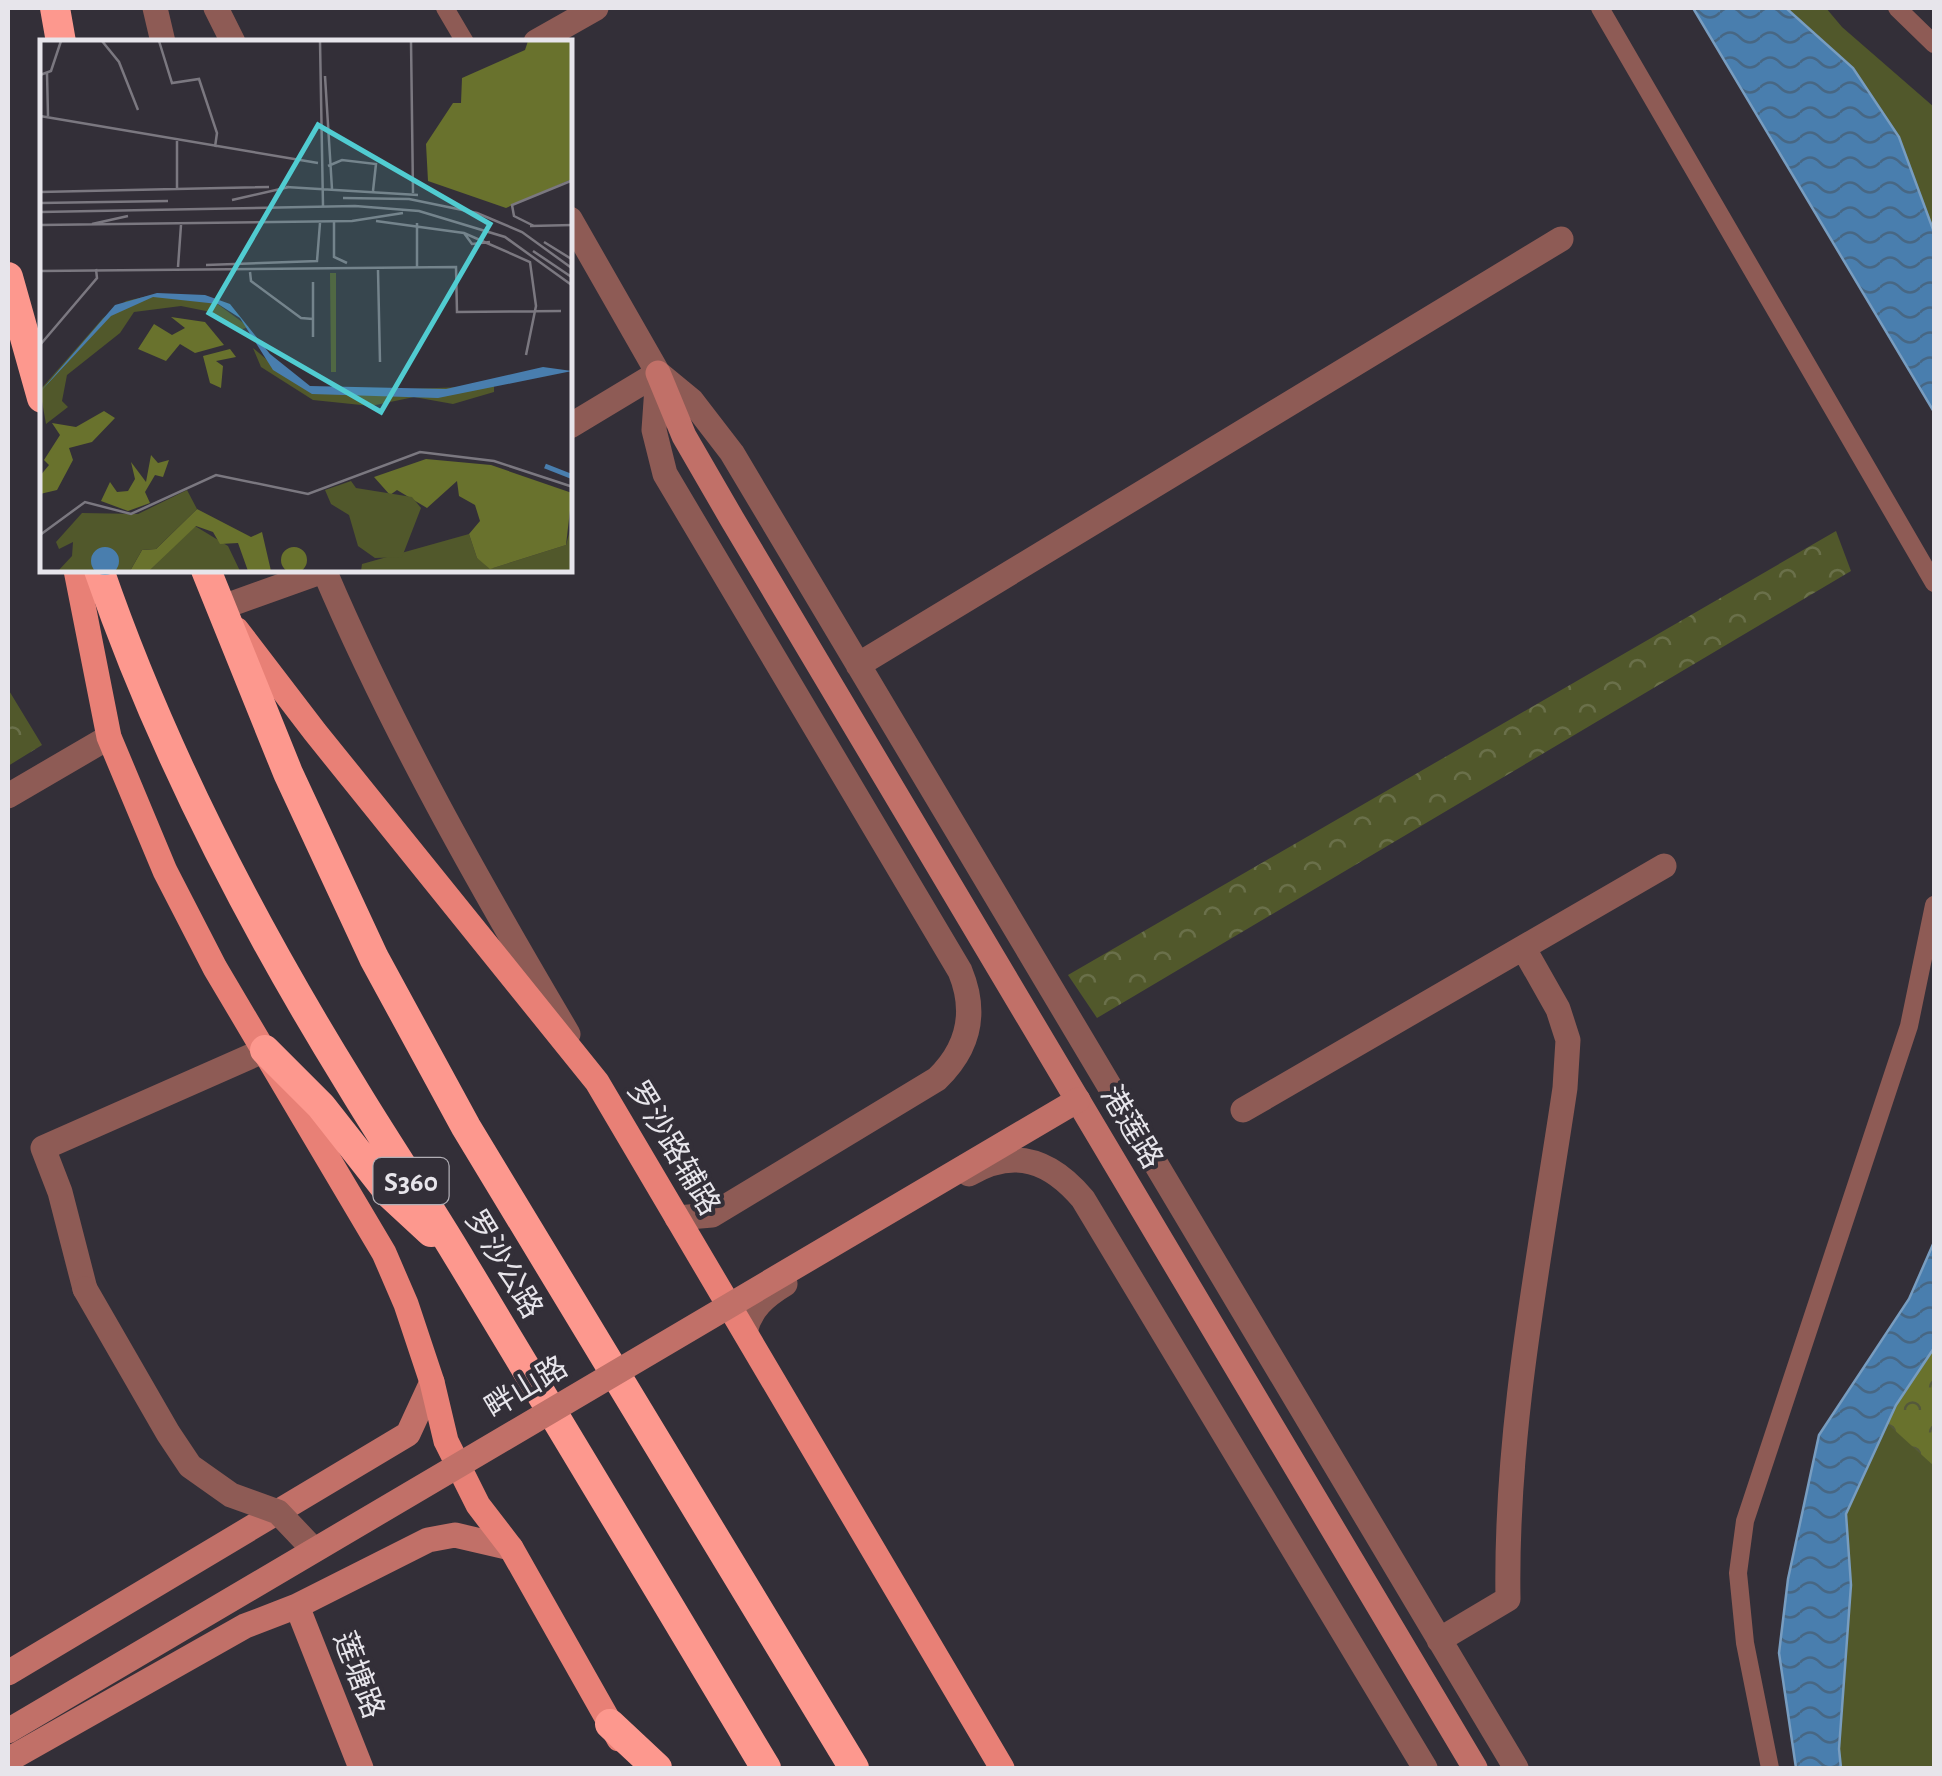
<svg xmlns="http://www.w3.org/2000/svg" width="1942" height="1776" viewBox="0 0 1942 1776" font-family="'Alegreya Sans','Noto Sans SC',sans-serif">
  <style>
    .grass { fill: #51582b }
    .forest { fill: url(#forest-crowns) }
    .park { fill: url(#park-crowns) }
    .water { fill: url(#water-waves); stroke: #789dc0; stroke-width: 2.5 }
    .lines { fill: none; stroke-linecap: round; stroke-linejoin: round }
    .lane { stroke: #8e5b55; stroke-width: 18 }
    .street { stroke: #8e5b55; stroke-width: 25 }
    .secondary { stroke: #c17068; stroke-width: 25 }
    .primary { stroke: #e88076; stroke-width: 25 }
    .highway { stroke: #fd988e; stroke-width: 30 }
    .street-bridge { stroke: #8e5b55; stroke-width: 25 }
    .secondary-bridge { stroke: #c17068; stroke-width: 25 }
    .labels { text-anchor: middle; stroke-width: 8; stroke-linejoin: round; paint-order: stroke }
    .shield { fill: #332f38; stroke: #b1aeb5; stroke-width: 2.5 }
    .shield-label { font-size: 28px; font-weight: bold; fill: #e7e5eb }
    .street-label { font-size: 30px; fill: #e7e5eb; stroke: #332f38 }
    .inset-river { fill: none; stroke: #497eae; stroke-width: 5 }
    .inset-road { fill: none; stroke: #7b7880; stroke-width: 2.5 }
    .view { fill: #51ccd1; fill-opacity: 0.15; stroke: #51ccd1; stroke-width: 5 }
    .inset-edge { fill: none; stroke: #e7e5eb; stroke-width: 5 }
  </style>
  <defs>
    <pattern id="forest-crowns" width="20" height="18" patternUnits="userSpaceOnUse" patternTransform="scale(2.5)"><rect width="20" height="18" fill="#69722d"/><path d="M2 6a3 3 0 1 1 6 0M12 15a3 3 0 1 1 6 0" fill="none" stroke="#55593b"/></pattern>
    <pattern id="park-crowns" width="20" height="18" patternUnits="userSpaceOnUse" patternTransform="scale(2.5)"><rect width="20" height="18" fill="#51582b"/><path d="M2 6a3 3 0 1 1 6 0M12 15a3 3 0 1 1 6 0" fill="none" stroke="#6a704a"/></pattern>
    <pattern id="water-waves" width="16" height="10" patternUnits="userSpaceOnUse" patternTransform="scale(2.5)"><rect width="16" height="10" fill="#497eae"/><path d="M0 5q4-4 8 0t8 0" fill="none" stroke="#476784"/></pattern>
  </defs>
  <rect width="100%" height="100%" fill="#332f38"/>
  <path class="grass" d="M 1719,8 L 1826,8 L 1842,27 L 1934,107 L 1934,364 Z
    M 1872,1407 L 1934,1460 L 1934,1768 L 1827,1768 L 1819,1547 Z"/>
  <path class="forest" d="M 1934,1315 L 1934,1466 L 1879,1416 Z"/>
  <path class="park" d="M 1836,531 L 1851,571 L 1097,1018 L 1068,975 Z
    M 8,689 L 42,745 L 8,766 Z"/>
  <path class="water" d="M 1693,8 L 1786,8 L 1853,68 L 1899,137 L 1934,232 L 1934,412 Z
    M 1934,1242 L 1934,1348 L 1896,1405 L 1846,1514 L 1851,1585 L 1839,1749 L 1841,1768 L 1796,1768 L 1779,1653 L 1788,1579 L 1819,1435 L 1909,1299 Z"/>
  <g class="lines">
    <path class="lane" d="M 445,8 L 465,42
      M 1600,8 L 1934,583
      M 1897,8 L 1934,44
      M 1770,1768 L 1745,1643 L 1738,1573 L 1745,1521 L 1909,1026 L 1934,905"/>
    <path class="street" d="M 155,8 L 163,42
      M 216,8 L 233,42
      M 536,42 L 596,8
      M 570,219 L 658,373 L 570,426
      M 324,570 C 393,732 479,883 568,1034
      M 220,608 L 326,570
      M 858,665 L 1561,239
      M 8,796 L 109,737
      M 1243,1110 L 1664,866
      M 969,1174 C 1015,1147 1051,1161 1083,1199 L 1425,1768
      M 677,1218 L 712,1215 L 937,1079 C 969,1048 977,1012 960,971 L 665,474 L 654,430 L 658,373 L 692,401 L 732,453 L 1516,1768
      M 85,1289 L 60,1192 L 43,1148 L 265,1050
      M 745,1332 C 750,1309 765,1296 785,1284
      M 1439,1640 L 1508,1599 C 1505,1427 1540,1257 1565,1088 L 1568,1040 L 1558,1009 L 1524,949"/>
    <path class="secondary" d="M 658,373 L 684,436 L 732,519 L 1475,1768
      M 297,1606 L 361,1768
      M 8,1673 L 408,1434 L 432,1382
      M 8,1760 L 245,1626 L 297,1606 L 428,1540 L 455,1535 L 511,1548"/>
    <path class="primary" d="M 76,570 L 109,737 L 165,871 L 215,968 L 384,1253 L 406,1304 L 432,1382 L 446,1441 L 478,1505 L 511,1548 L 619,1739
      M 237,630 L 315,732 L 597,1082 L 1002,1768"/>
    <path class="highway" d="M 55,8 L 61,42
      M 8,277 L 42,398
      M 99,570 C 160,747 252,925 351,1085 C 387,1145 427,1203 463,1264 C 565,1431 665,1600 766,1768
      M 206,570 L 288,773 L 374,958 L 466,1127 L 854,1768
      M 265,1050 L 321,1106 L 391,1195 L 431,1232
      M 610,1724 L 657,1768"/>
    <path class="street-bridge" d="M 85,1289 L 168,1433 L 190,1466 L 231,1495 L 278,1512 L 314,1550"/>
    <path class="secondary-bridge" d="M 8,1731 L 1078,1100"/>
  </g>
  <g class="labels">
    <rect class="shield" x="373.5" y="1158" width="75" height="46" rx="8"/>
    <g class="shield-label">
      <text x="411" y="1191">S360</text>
    </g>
    <g class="street-label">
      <text transform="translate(1132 1127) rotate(59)" y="10">港莲路</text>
      <text transform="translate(674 1148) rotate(59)" y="10">罗沙路辅路</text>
      <text transform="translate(504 1264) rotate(59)" y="10">罗沙公路</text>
      <text transform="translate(526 1387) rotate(-31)" y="10">畔山路</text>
      <text transform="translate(359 1675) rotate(69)" y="10">莲塘路</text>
    </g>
  </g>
  <g transform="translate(40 40)">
    <rect width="532" height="532" fill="#332f38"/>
    <path d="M 117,254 L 172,260 L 209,287 L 196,291 L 166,271 L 141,266 L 94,272 L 80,293 L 27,335 L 22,361 L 28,367 L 6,384 L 0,350 L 63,278 L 86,261 ZM 213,308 L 245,335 L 281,352 L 454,346 L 454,352 L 413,364 L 374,357 L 331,366 L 273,360 L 221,327 ZM 532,483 L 532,531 L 321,531 L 322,524 L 429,494 L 437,518 L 453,528 L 526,505 ZM 155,486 L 188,506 L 200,531 L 109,531 Z" fill="#51582b"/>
    <path d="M 488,1 L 532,1 L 532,139 L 466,168 L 388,141 L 386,104 L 413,63 L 421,63 L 422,38 L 485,10 ZM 131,277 L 165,282 L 184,305 L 155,313 L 140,304 L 126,321 L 98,309 L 114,284 L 132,295 L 145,288 ZM 190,309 L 196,317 L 176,321 L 183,326 L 181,348 L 170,343 L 163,316 ZM 64,371 L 75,378 L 52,402 L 29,408 L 33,420 L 17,450 L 0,454 L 0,436 L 9,425 L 4,420 L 20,395 L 12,383 L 36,387 ZM 111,415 L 118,423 L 129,420 L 123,437 L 115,435 L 105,452 L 110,463 L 88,471 L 61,461 L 70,442 L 77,452 L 88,451 L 95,439 L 91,422 L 106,442 ZM 386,419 L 451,425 L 532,453 L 526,505 L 450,529 L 437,518 L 429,494 L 440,481 L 435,465 L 419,456 L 417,441 L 387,468 L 357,450 L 350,455 L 334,437 ZM 157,469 L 211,497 L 222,492 L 231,531 L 208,531 L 198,503 L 180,504 L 173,492 L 156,486 L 109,531 L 90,531 L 102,510 L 116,509 ZM241 520a13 13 0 1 1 26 0a13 13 0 1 1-26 0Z" fill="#69722d"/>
    <path d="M 311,441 L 316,448 L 372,457 L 381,468 L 362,517 L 335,518 L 318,506 L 309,475 L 291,464 L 285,450 Z" fill="#51582b"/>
    <path d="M 290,233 L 296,233 L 296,332 L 291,332 ZM 147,450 L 157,469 L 116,509 L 102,510 L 90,531 L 18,531 L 32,516 L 33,502 L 19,509 L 16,502 L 42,473 L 98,474 Z" fill="#51582b"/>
    <path d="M 117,253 L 165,255 L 190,264 L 230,314 L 270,346 L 406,349 L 503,327 L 532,331 L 398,358 L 272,354 L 233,330 L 200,278 L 178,264 L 113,257 L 71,276 L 0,352 L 75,265 ZM51 521a14 14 0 1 1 28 0a14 14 0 1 1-28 0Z" fill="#497eae"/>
    <path class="inset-river" d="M 505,426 L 533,437"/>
    <path class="inset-road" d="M 62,1 L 79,22 L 98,70M 119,1 L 132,43 L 159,39 L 177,93 L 175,107M 280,1 L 283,166M 371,1 L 373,153M 7,33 L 8,76M 0,35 L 11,31 L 21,1M 285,36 L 292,149M 0,76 L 278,123M 137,101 L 137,149M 288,126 L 302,120 L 336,124 L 333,151M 246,147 L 378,155M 0,152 L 229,147M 303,158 L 369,159 L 437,173 L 482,192 L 533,229M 192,160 L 249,147M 0,163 L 128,161M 0,172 L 315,166 L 379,171 L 465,197 L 533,246M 294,181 L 294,217 L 307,223M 336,181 L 424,193 L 490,222 L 496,266 L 486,315M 377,183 L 377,227M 52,184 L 88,176M 0,185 L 312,181 L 363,173M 490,186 L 533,185M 494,186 L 474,176 L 472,165 L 533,140M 424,193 L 432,204 L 450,202M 504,202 L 533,220M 493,211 L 533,238M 166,225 L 277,221 L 280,183M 138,227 L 141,185M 338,230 L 340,322M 0,231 L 416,227 L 417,272 L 521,271M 210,232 L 211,241 L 261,278 L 273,279M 273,242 L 273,297M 0,305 L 57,238 L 56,229M 0,495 L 45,462 L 91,474 L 176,435 L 268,454 L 380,412 L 454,421 L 533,447"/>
    <path class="view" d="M 278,85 L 450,184 L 341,372 L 169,273 Z"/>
    <rect width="532" height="532" class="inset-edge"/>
  </g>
  <rect width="1942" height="1776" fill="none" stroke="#e7e5eb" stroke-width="20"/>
</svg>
